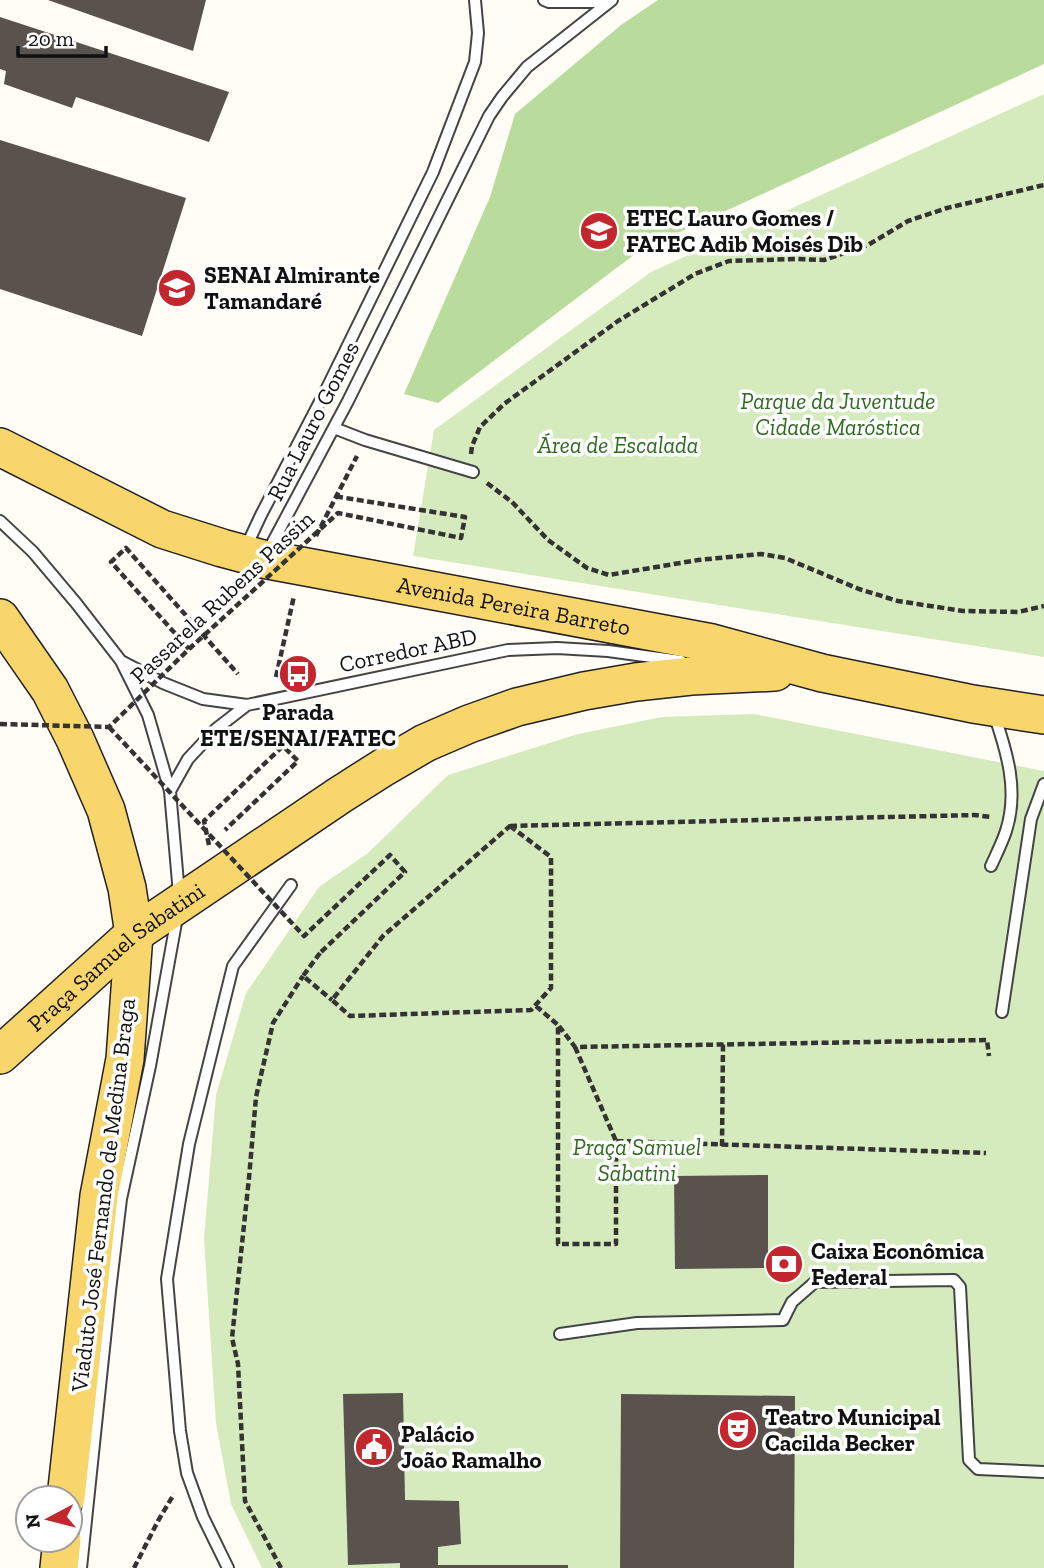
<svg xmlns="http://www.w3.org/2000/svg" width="1044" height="1568" viewBox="0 0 1044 1568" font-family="'Zilla Slab',serif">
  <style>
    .green { fill: #d5ebbd }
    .forest { fill: #b9dc9c }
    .building { fill: #5a524d }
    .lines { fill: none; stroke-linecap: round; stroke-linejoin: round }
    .lane-casing { stroke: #444; stroke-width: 14 }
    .primary-casing { stroke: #222; stroke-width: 40 }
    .path { stroke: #333; stroke-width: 4.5; stroke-dasharray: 7 3.5; stroke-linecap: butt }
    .lane { stroke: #fff; stroke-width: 10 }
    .primary { stroke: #f9d66b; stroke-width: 37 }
    .path-bridge { stroke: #333; stroke-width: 4.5; stroke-dasharray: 7 3.5; stroke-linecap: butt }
    .labels { text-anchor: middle; stroke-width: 7; stroke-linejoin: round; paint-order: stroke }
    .poi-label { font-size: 23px; font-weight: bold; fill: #111; stroke: #fff; text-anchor: start }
    .park-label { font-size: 23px; font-style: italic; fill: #2f6b1f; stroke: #fff }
    .street-label { font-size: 23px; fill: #111; stroke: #fff }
  </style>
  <rect width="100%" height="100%" fill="#fffdf5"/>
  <path class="green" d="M 1044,94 L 1044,657 L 413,556 L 434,430 L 651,272 Z
    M 754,714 L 1044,771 L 1044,1568 L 262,1568 L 231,1504 L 216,1423 L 204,1239 L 216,1095 L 246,993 L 319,887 L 368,853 L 448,775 L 578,734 L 662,717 Z"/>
  <path class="forest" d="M 658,0 L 1044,0 L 1044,64 L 639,251 L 438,403 L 404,394 L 490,197 L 515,114 L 621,25 Z"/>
  <path class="building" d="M 48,0 L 206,0 L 193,51 Z
    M 0,17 L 229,92 L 209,142 L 76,97 L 72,108 L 4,84 L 6,71 L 0,69 Z
    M 0,140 L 186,198 L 142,336 L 0,289 Z
    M 768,1175 L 768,1268 L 675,1269 L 674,1176 Z
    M 403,1393 L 405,1500 L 459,1501 L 461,1544 L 438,1547 L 438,1565 L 568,1565 L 568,1568 L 400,1568 L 400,1563 L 348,1565 L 343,1394 Z
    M 621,1394 L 795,1396 L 794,1568 L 620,1568 Z"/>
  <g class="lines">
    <g class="lane-casing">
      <path id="lane" d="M 544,0 L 549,2 L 609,2
        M 334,428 L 365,440 L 473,472
        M 0,521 L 33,552 L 76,603 L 121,661 L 148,715 L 170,791 L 179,894
        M 246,547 L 261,515 L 326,390 L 433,172 L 475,62 L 478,33 L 475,0
        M 267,553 L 348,401 L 489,116 L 502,97 L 527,67 L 612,0
        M 121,661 L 163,683 L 203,699 L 247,705 L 508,650 L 557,648 L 608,651 L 681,661
        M 170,791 L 188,759 L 216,729 L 247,705
        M 991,866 C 996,855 1002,843 1006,831 C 1019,791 1007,752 994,714
        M 1002,1012 L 1031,819 L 1044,784
        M 560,1334 L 637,1323 L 783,1320 L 792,1302 L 815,1282 L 954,1280 L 960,1287 L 969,1460 L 978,1469 L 1044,1472
        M 81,1568 L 110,1291 L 121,1199 L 150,1066 L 177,917
        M 228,1568 L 203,1517 L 187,1473 L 180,1431 L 167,1279 L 189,1144 L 233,966 L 291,885"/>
    </g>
    <g class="primary-casing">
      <g id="primary">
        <path id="s1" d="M 0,447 L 162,529 L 222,548 L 263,559 L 301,566 L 712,643 L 822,673 L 973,704 L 1044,715"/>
        <path d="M 0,618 L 50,690 L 75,739 L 106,810 L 127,888 L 134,934 L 125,1059 L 99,1196 L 66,1498"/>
        <path id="s2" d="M 0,1055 L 134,934 L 340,795 L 384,767 L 425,743 L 469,724 L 517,707 L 584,691 L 636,682 L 691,676 L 775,672"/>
        <path d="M 59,1568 L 62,1540"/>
      </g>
    </g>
    <path class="path" d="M 471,454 L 472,446 L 480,427 L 504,404 L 618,321 L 695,274 L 729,261 L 797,259 L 824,260 L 868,245 L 908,221 L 947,208 L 1044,185
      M 487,483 L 512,502 L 548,540 L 587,568 L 609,575 L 698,560 L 761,554 L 785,558 L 859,589 L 898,601 L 963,611 L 1018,612 L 1044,606
      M 316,536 L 357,456
      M 189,649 L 111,562 L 126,548 L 238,674
      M 276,677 L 294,596
      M 510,826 L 551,857 L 551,988 L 531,1010 L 350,1016 L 332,1000 L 383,936 Z
      M 510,826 L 974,815 L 991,817
      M 209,845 L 204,821 L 283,746 L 298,761 L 225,830
      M 320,953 L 303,976 L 332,1000
      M 536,1006 L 558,1025 L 558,1244 L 616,1244 L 616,1141 L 986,1153
      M 559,1026 L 575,1047 L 987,1040 L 989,1056
      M 575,1047 L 616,1141
      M 722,1146 L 723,1044
      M 134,1568 L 158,1521 L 174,1494
      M 281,1568 L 245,1501 L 238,1364 L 232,1338 L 249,1178 L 256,1097 L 273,1023 L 303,976"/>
    <use href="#lane" class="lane"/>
    <use href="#primary" class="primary"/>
    <path class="path-bridge" d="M 0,724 L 109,727 L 189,649 L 338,513 L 461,538 L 465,517 L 333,496
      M 109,727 L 304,936 L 390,855 L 405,872 L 320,953"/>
  </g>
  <defs>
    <g id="university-disc" transform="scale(2.0125)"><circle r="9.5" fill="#c4262e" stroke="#fff"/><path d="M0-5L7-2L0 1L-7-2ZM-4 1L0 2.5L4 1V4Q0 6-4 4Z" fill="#fff"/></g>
    <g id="bus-disc" transform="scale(2.0125)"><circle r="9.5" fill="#c4262e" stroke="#fff"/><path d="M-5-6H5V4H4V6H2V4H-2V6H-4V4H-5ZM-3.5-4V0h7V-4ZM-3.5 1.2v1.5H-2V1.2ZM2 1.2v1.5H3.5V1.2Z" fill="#fff"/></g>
    <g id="bank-disc" transform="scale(2.0125)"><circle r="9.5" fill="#c4262e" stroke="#fff"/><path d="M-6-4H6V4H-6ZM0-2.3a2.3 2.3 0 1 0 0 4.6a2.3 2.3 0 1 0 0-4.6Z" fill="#fff"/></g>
    <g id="theatre-disc" transform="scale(2.0125)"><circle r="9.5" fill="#c4262e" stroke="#fff"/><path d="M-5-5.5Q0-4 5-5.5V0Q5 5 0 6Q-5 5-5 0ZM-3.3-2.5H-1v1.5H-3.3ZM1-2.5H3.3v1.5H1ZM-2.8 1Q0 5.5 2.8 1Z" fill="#fff"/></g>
    <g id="civic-disc" transform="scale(2.0125)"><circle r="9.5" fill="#c4262e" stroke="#fff"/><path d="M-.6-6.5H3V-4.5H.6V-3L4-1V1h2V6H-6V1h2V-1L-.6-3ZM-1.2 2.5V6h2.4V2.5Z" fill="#fff"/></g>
  </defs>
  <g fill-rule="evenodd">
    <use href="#university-disc" x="599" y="231"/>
    <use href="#university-disc" x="177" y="288"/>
    <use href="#bus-disc" x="298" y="674"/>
    <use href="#bank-disc" x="784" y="1264"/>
    <use href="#theatre-disc" x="738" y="1430"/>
    <use href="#civic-disc" x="374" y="1447"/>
  </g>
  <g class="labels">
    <g class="poi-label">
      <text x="626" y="226">ETEC Lauro Gomes /<tspan x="626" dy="26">FATEC Adib Moisés Dib</tspan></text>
      <text x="204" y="283">SENAI Almirante<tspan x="204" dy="26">Tamandaré</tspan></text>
      <text x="298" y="720" text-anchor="middle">Parada<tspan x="298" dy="26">ETE/SENAI/FATEC</tspan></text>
      <text x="811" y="1259">Caixa Econômica<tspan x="811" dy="26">Federal</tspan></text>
      <text x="765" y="1425">Teatro Municipal<tspan x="765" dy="26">Cacilda Becker</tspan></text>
      <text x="401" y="1442">Palácio<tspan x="401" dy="26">João Ramalho</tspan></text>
    </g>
    <g class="park-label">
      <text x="838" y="409">Parque da Juventude<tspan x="838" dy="26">Cidade Maróstica</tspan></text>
      <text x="618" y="453">Área de Escalada</text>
      <text x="637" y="1155">Praça Samuel<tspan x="637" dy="26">Sabatini</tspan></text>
    </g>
    <g class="street-label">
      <text transform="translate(313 421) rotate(-63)" y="8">Rua Lauro Gomes</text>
      <text transform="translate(222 597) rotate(-43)" y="8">Passarela Rubens Passin</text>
      <text dy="8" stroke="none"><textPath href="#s1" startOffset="542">Avenida Pereira Barreto</textPath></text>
      <text transform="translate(408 650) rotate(-12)" y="8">Corredor ABD</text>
      <text dy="8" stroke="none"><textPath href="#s2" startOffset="152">Praça Samuel Sabatini</textPath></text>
      <text transform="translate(103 1195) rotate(-83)" y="8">Viaduto José Fernando de Medina Braga</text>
    </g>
  </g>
  <g transform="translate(49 1519) rotate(263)"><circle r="33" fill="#ffffff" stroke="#a0a0a0" stroke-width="2"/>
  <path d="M0-5L12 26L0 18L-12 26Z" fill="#c4262e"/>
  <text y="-10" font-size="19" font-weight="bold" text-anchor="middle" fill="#111111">N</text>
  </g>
  <path d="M18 46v10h88v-10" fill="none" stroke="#111111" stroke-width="3.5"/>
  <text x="28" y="46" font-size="21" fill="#111111" stroke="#ffffff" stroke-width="5" paint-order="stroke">20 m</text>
</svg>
